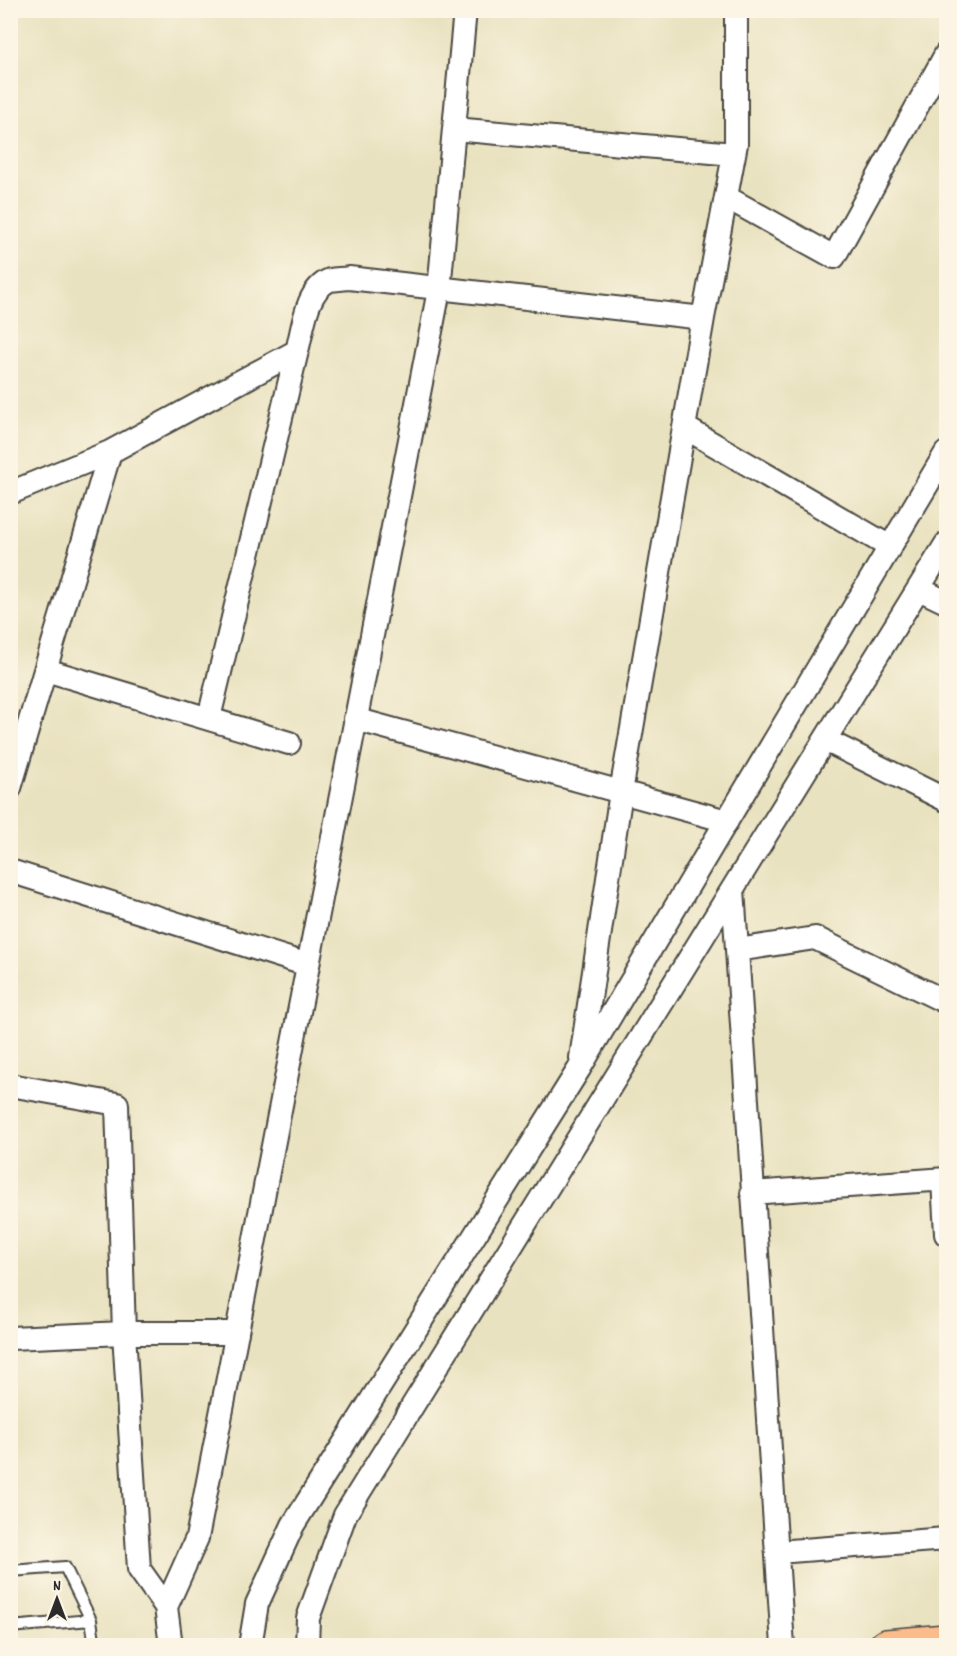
<svg xmlns="http://www.w3.org/2000/svg" width="957" height="1656" viewBox="0 0 957 1656" font-family="Dekko,sans-serif">
  <style>
    .lines { fill: none; stroke-linecap: round; stroke-linejoin: round }
    .service-casing { stroke: #484641; stroke-width: 14 }
    .minor-casing { stroke: #484641; stroke-width: 26 }
    .trunk-casing { stroke: #484641; stroke-width: 36 }
    .service { stroke: #fff; stroke-width: 10 }
    .minor { stroke: #fff; stroke-width: 22 }
    .trunk { stroke: #fabc8b; stroke-width: 33 }
  </style>
  <rect width="100%" height="100%" fill="#fcf5e5"/>
  <filter id="ink" filterUnits="userSpaceOnUse"><feTurbulence type="fractalNoise" baseFrequency=".0167" numOctaves="2"/><feDisplacementMap in="SourceGraphic" scale="12" xChannelSelector="R" yChannelSelector="G"/><feConvolveMatrix kernelMatrix="1 2 1 2 8 2 1 2 1" color-interpolation-filters="sRGB"/></filter>
  <filter id="wash" filterUnits="userSpaceOnUse"><feTurbulence type="fractalNoise" baseFrequency=".008" numOctaves="4" result="noise"/><feDisplacementMap in="SourceGraphic" scale="24" xChannelSelector="R" yChannelSelector="G"/><feGaussianBlur stdDeviation="1.35" result="paint"/><feColorMatrix in="noise" values="0 0 0 0 0 0 0 0 0 0 0 0 0 0 0 0 0 1.4 0 .05"/><feComposite in="paint" operator="in"/></filter>
  <g filter="url(#wash)">
    <rect width="100%" height="100%" fill="#e9e2c0"/>
  </g>
  <g filter="url(#ink)">
    <g class="lines">
      <g class="service-casing">
        <path id="service" d="M 10,1571 L 65,1567 L 91,1620 L 95,1646
          M 10,1627 L 91,1620"/>
      </g>
      <g class="minor-casing">
        <path id="minor" d="M 454,129 L 734,154
          M 726,197 L 834,257 L 946,54
          M 684,427 L 890,547
          M 10,493 L 110,452 L 297,351
          M 919,589 L 946,602
          M 46,670 L 289,743
          M 209,718 L 297,351 C 303,329 306,289 330,280 C 336,279 343,279 349,278 L 703,318
          M 355,719 L 727,821
          M 825,740 L 946,800
          M 10,788 L 110,452
          M 10,871 L 308,965
          M 733,889 L 783,1646
          M 737,950 L 815,938 L 946,1002
          M 581,1058 L 621,792 L 703,318 L 736,144 L 736,10
          M 10,1085 L 117,1104 L 124,1333 L 139,1569 L 166,1607
          M 943,1180 L 946,1234
          M 752,1193 L 946,1179
          M 10,1338 L 124,1333 L 237,1333
          M 777,1552 L 946,1539
          M 171,1646 L 166,1607 L 197,1538 L 439,290 L 465,10
          M 250,1646 L 257,1604 L 293,1525 L 579,1069 L 946,453
          M 307,1646 L 308,1618 L 345,1515 L 946,544"/>
      </g>
      <g class="trunk-casing">
        <path id="trunk" d="M 886,1646 L 946,1641"/>
      </g>
      <use href="#service" class="service"/>
      <use href="#minor" class="minor"/>
      <use href="#trunk" class="trunk"/>
    </g>
  </g>
  <rect width="957" height="1656" fill="none" stroke="#fcf5e5" stroke-width="36"/>
  <g transform="translate(57 1599)" stroke="#fcf5e5" stroke-width="4.5" paint-order="stroke">
  <path d="M0-4.5L10 22L0 15L-10 22Z" fill="#2b2b2b"/>
  <text y="-9" font-size="16" font-weight="bold" text-anchor="middle" fill="#2b2b2b">N</text>
  </g>
</svg>
